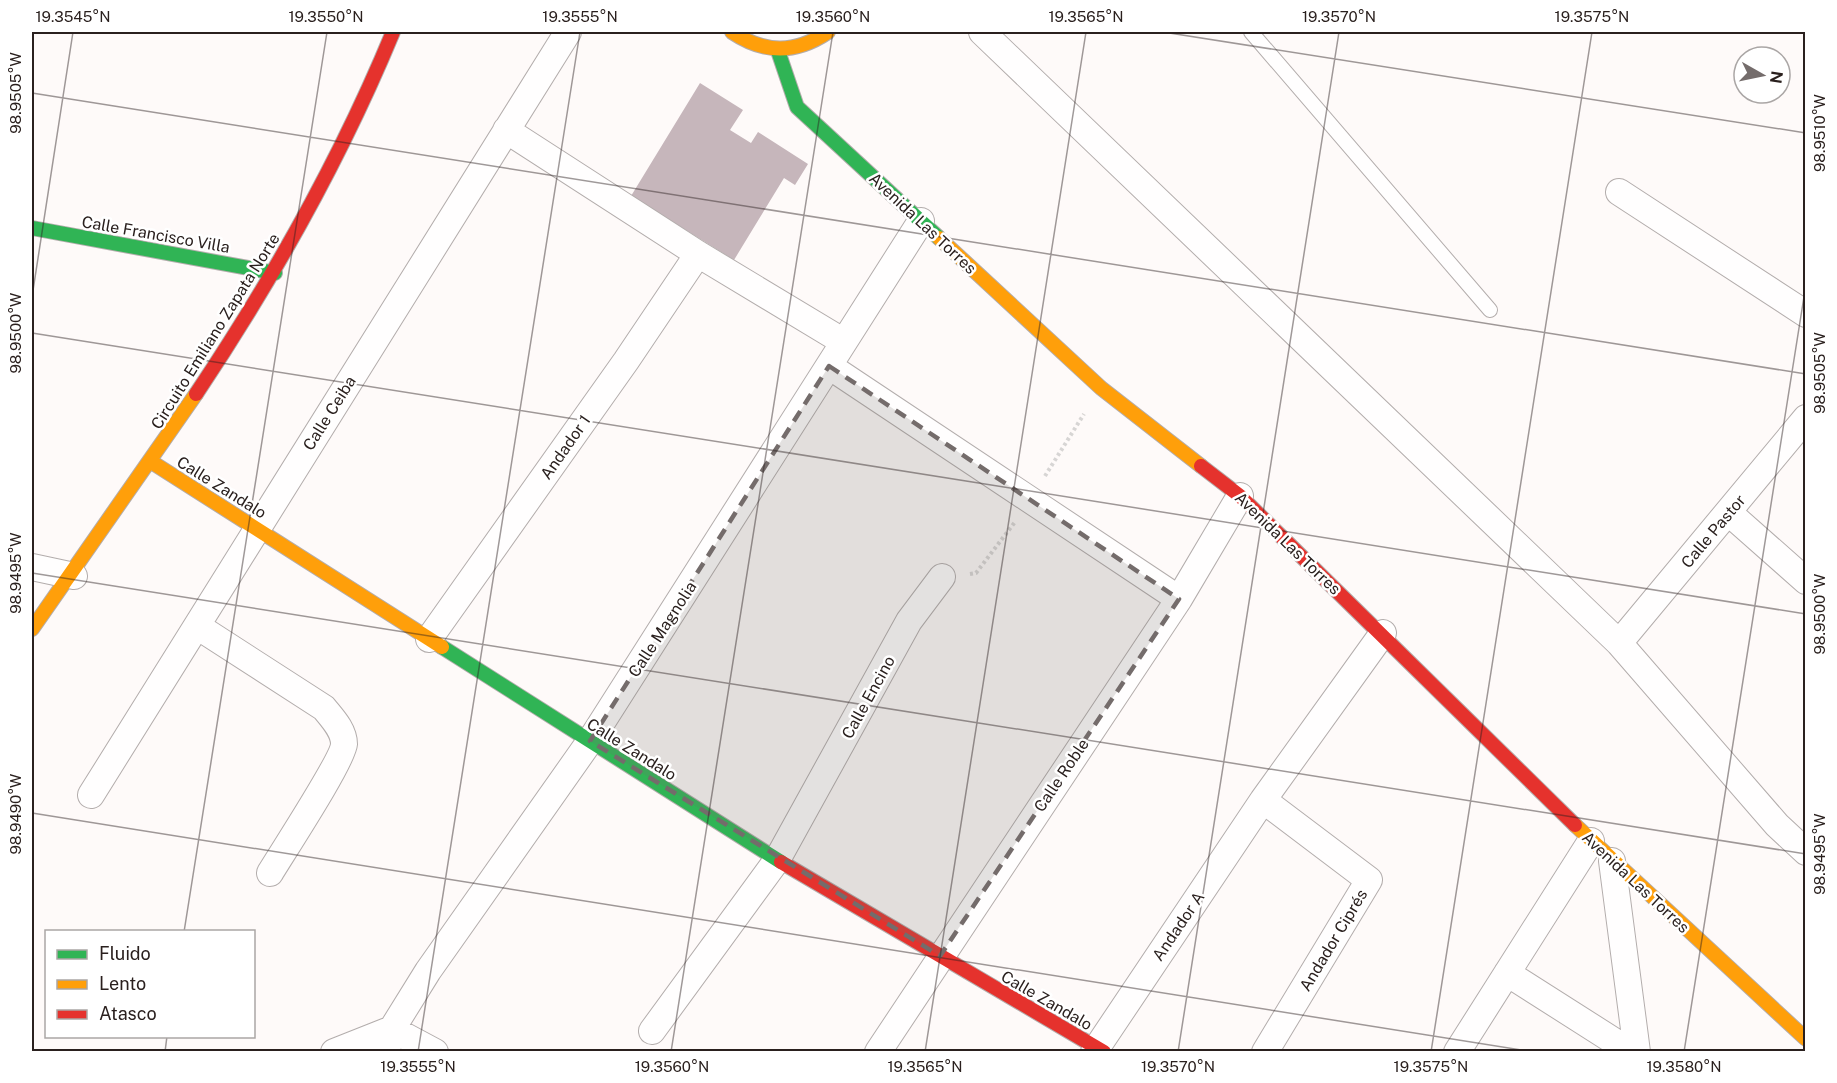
<svg xmlns="http://www.w3.org/2000/svg" width="1837" height="1083" viewBox="0 0 1837 1083" font-family="'Public Sans',sans-serif">
  <style>
    .building { fill: #c6b6bb }
    .lines { fill: none; stroke-linecap: round; stroke-linejoin: round }
    .lane-casing { stroke: #b3adac; stroke-width: 16 }
    .street-casing { stroke: #b3adac; stroke-width: 28 }
    .fast-casing { stroke: #b3adac; stroke-width: 16 }
    .slow-casing { stroke: #b3adac; stroke-width: 16 }
    .jam-casing { stroke: #b3adac; stroke-width: 16 }
    .path { stroke: #d7d5d4; stroke-width: 4; stroke-dasharray: 3 3; stroke-linecap: butt }
    .lane { stroke: #fffefe; stroke-width: 14 }
    .street { stroke: #fffefe; stroke-width: 26 }
    .fast { stroke: #30b455; stroke-width: 14 }
    .slow { stroke: #ff9f0a; stroke-width: 14 }
    .jam { stroke: #e5322d; stroke-width: 14 }
    .marked { fill: #746c6b; fill-opacity: 0.2; stroke: #746c6b; stroke-width: 4.5; stroke-dasharray: 12 8; stroke-linejoin: round }
    .ticks { fill: none; stroke: #2a201e; stroke-width: 1.5; stroke-opacity: 0.45 }
    .labels { text-anchor: middle; stroke-width: 5; stroke-linejoin: round; paint-order: stroke }
    .street-label { font-size: 16px; fill: #2a201e; stroke: #fff }
    .neatline { fill: none; stroke: #2a201e; stroke-width: 2 }
    .ticks-label { font-size: 15px; text-anchor: middle; fill: #2a201e }
  </style>
  <rect width="100%" height="100%" fill="#fefaf9"/>
  <path class="building" d="M 700,83 L 743,110 L 730,130 L 751,143 L 758,132 L 808,164 L 795,185 L 784,178 L 734,260 L 631,196 Z"/>
  <g class="lines">
    <g class="lane-casing">
      <path id="lane" d="M 1251,32 L 1490,310"/>
    </g>
    <g class="street-casing">
      <path id="street" d="M 982,32 L 1619,643 L 1777,825 L 1806,852
        M 506,130 L 698,254 L 844,342
        M 1619,192 L 1806,314
        M 829,366 L 1179,599
        M 1728,512 L 1806,581
        M 32,567 L 74,576
        M 197,626 L 324,708 C 332,718 344,730 344,744 C 343,760 282,853 270,873
        M 429,639 L 626,361 L 698,254
        M 1619,643 L 1806,418
        M 91,795 L 568,32
        M 1263,800 L 1369,880 L 1265,1052
        M 1612,861 L 1637,1052
        M 1507,973 L 1631,1052
        M 652,1031 L 777,860 L 909,621 L 942,577
        M 334,1052 L 392,1029 L 435,1052
        M 386,1052 L 392,1029 L 428,971 L 590,741 L 921,221
        M 878,1052 L 1179,599 L 1240,496
        M 1094,1052 L 1263,800 L 1383,633
        M 1457,1052 L 1591,841"/>
    </g>
    <g class="fast-casing">
      <path id="fast" d="M 778,51 L 797,107 L 939,238
        M 32,228 L 275,273
        M 442,647 L 781,862"/>
    </g>
    <g class="slow-casing">
      <path id="slow" d="M 732,32 C 765,54 795,54 828,32
        M 939,238 L 1101,388 L 1201,466
        M 150,461 L 442,647
        M 32,629 L 196,394
        M 1575,825 L 1806,1039"/>
    </g>
    <g class="jam-casing">
      <path id="jam" d="M 196,394 C 273,279 340,160 393,32
        M 1201,466 L 1240,496 L 1575,825
        M 781,862 L 1104,1052"/>
    </g>
    <path class="path" d="M 1045,476 L 1084,414
      M 970,574 L 976,573 L 1015,522"/>
    <use href="#lane" class="lane"/>
    <use href="#street" class="street"/>
    <use href="#fast" class="fast"/>
    <use href="#slow" class="slow"/>
    <use href="#jam" class="jam"/>
  </g>
  <path class="marked" d="M 829,366 L 1179,599 L 940,956 L 590,741 Z"/>
  <path class="ticks" d="M 1163,32 L 1806,133M 32,93 L 1806,374M 32,297 L 73,32M 32,333 L 1806,614M 32,573 L 1806,854M 32,813 L 1534,1052M 184,932 L 327,32M 165,1052 L 167,1036M 418,1052 L 580,32M 671,1052 L 833,32M 925,1052 L 1086,32M 1178,1052 L 1339,32M 1431,1052 L 1592,32M 1684,1052 L 1806,284"/>
  <g class="labels">
    <g class="street-label">
      <text transform="translate(923 223) rotate(43)" y="6">Avenida Las Torres</text>
      <text transform="translate(156 234) rotate(10)" y="6">Calle Francisco Villa</text>
      <text transform="translate(215 331) rotate(-58)" y="6">Circuito Emiliano Zapata Norte</text>
      <text transform="translate(329 413) rotate(-58)" y="6">Calle Ceiba</text>
      <text transform="translate(565 447) rotate(-55)" y="6">Andador 1</text>
      <text transform="translate(222 487) rotate(32)" y="6">Calle Zandalo</text>
      <text transform="translate(1713 531) rotate(-50)" y="6">Calle Pastor</text>
      <text transform="translate(1288 543) rotate(44)" y="6">Avenida Las Torres</text>
      <text transform="translate(662 629) rotate(-57)" y="6">Calle Magnolia</text>
      <text transform="translate(868 697) rotate(-61)" y="6">Calle Encino</text>
      <text transform="translate(632 749) rotate(32)" y="6">Calle Zandalo</text>
      <text transform="translate(1061 775) rotate(-56)" y="6">Calle Roble</text>
      <text transform="translate(1636 882) rotate(43)" y="6">Avenida Las Torres</text>
      <text transform="translate(1178 926) rotate(-56)" y="6">Andador A</text>
      <text transform="translate(1333 940) rotate(-59)" y="6">Andador Ciprés</text>
      <text transform="translate(1047 1000) rotate(30)" y="6">Calle Zandalo</text>
    </g>
  </g>
  <rect width="1837" height="1083" fill="none" stroke="#ffffff" stroke-width="66"/>
  <rect x="45" y="930" width="210" height="108" fill="#ffffff" stroke="#aaa6a5" stroke-width="1.5"/>
  <rect x="57" y="950" width="30" height="9" fill="#30b455" stroke="#aaa6a5" stroke-width="1.5"/>
  <text x="99" y="960" font-size="18" fill="#2a201e">Fluido</text>
  <rect x="57" y="980" width="30" height="9" fill="#ff9f0a" stroke="#aaa6a5" stroke-width="1.5"/>
  <text x="99" y="990" font-size="18" fill="#2a201e">Lento</text>
  <rect x="57" y="1010" width="30" height="9" fill="#e5322d" stroke="#aaa6a5" stroke-width="1.5"/>
  <text x="99" y="1020" font-size="18" fill="#2a201e">Atasco</text>
  <g transform="translate(1762 75) rotate(99)"><circle r="28" fill="#ffffff" stroke="#aaa6a5" stroke-width="1.5"/>
  <path d="M0-4.5L10 22L0 15L-10 22Z" fill="#746c6b"/>
  <text y="-9" font-size="16" font-weight="bold" text-anchor="middle" fill="#2a201e">N</text>
  </g>
  <rect x="33" y="33" width="1771" height="1017" class="neatline"/>
  <g class="ticks-label">
    <text x="73" y="22">19.3545°N</text>
    <text x="326" y="22">19.3550°N</text>
    <text x="580" y="22">19.3555°N</text>
    <text x="833" y="22">19.3560°N</text>
    <text x="1086" y="22">19.3565°N</text>
    <text x="1339" y="22">19.3570°N</text>
    <text x="1592" y="22">19.3575°N</text>
    <text transform="translate(16 93) rotate(-90)" y="5">98.9505°W</text>
    <text transform="translate(1820 133) rotate(-90)" y="5">98.9510°W</text>
    <text transform="translate(16 333) rotate(-90)" y="5">98.9500°W</text>
    <text transform="translate(1820 373) rotate(-90)" y="5">98.9505°W</text>
    <text transform="translate(16 573) rotate(-90)" y="5">98.9495°W</text>
    <text transform="translate(1820 614) rotate(-90)" y="5">98.9500°W</text>
    <text transform="translate(16 814) rotate(-90)" y="5">98.9490°W</text>
    <text transform="translate(1820 854) rotate(-90)" y="5">98.9495°W</text>
    <text x="418" y="1072">19.3555°N</text>
    <text x="672" y="1072">19.3560°N</text>
    <text x="925" y="1072">19.3565°N</text>
    <text x="1178" y="1072">19.3570°N</text>
    <text x="1431" y="1072">19.3575°N</text>
    <text x="1684" y="1072">19.3580°N</text>
  </g>
</svg>
